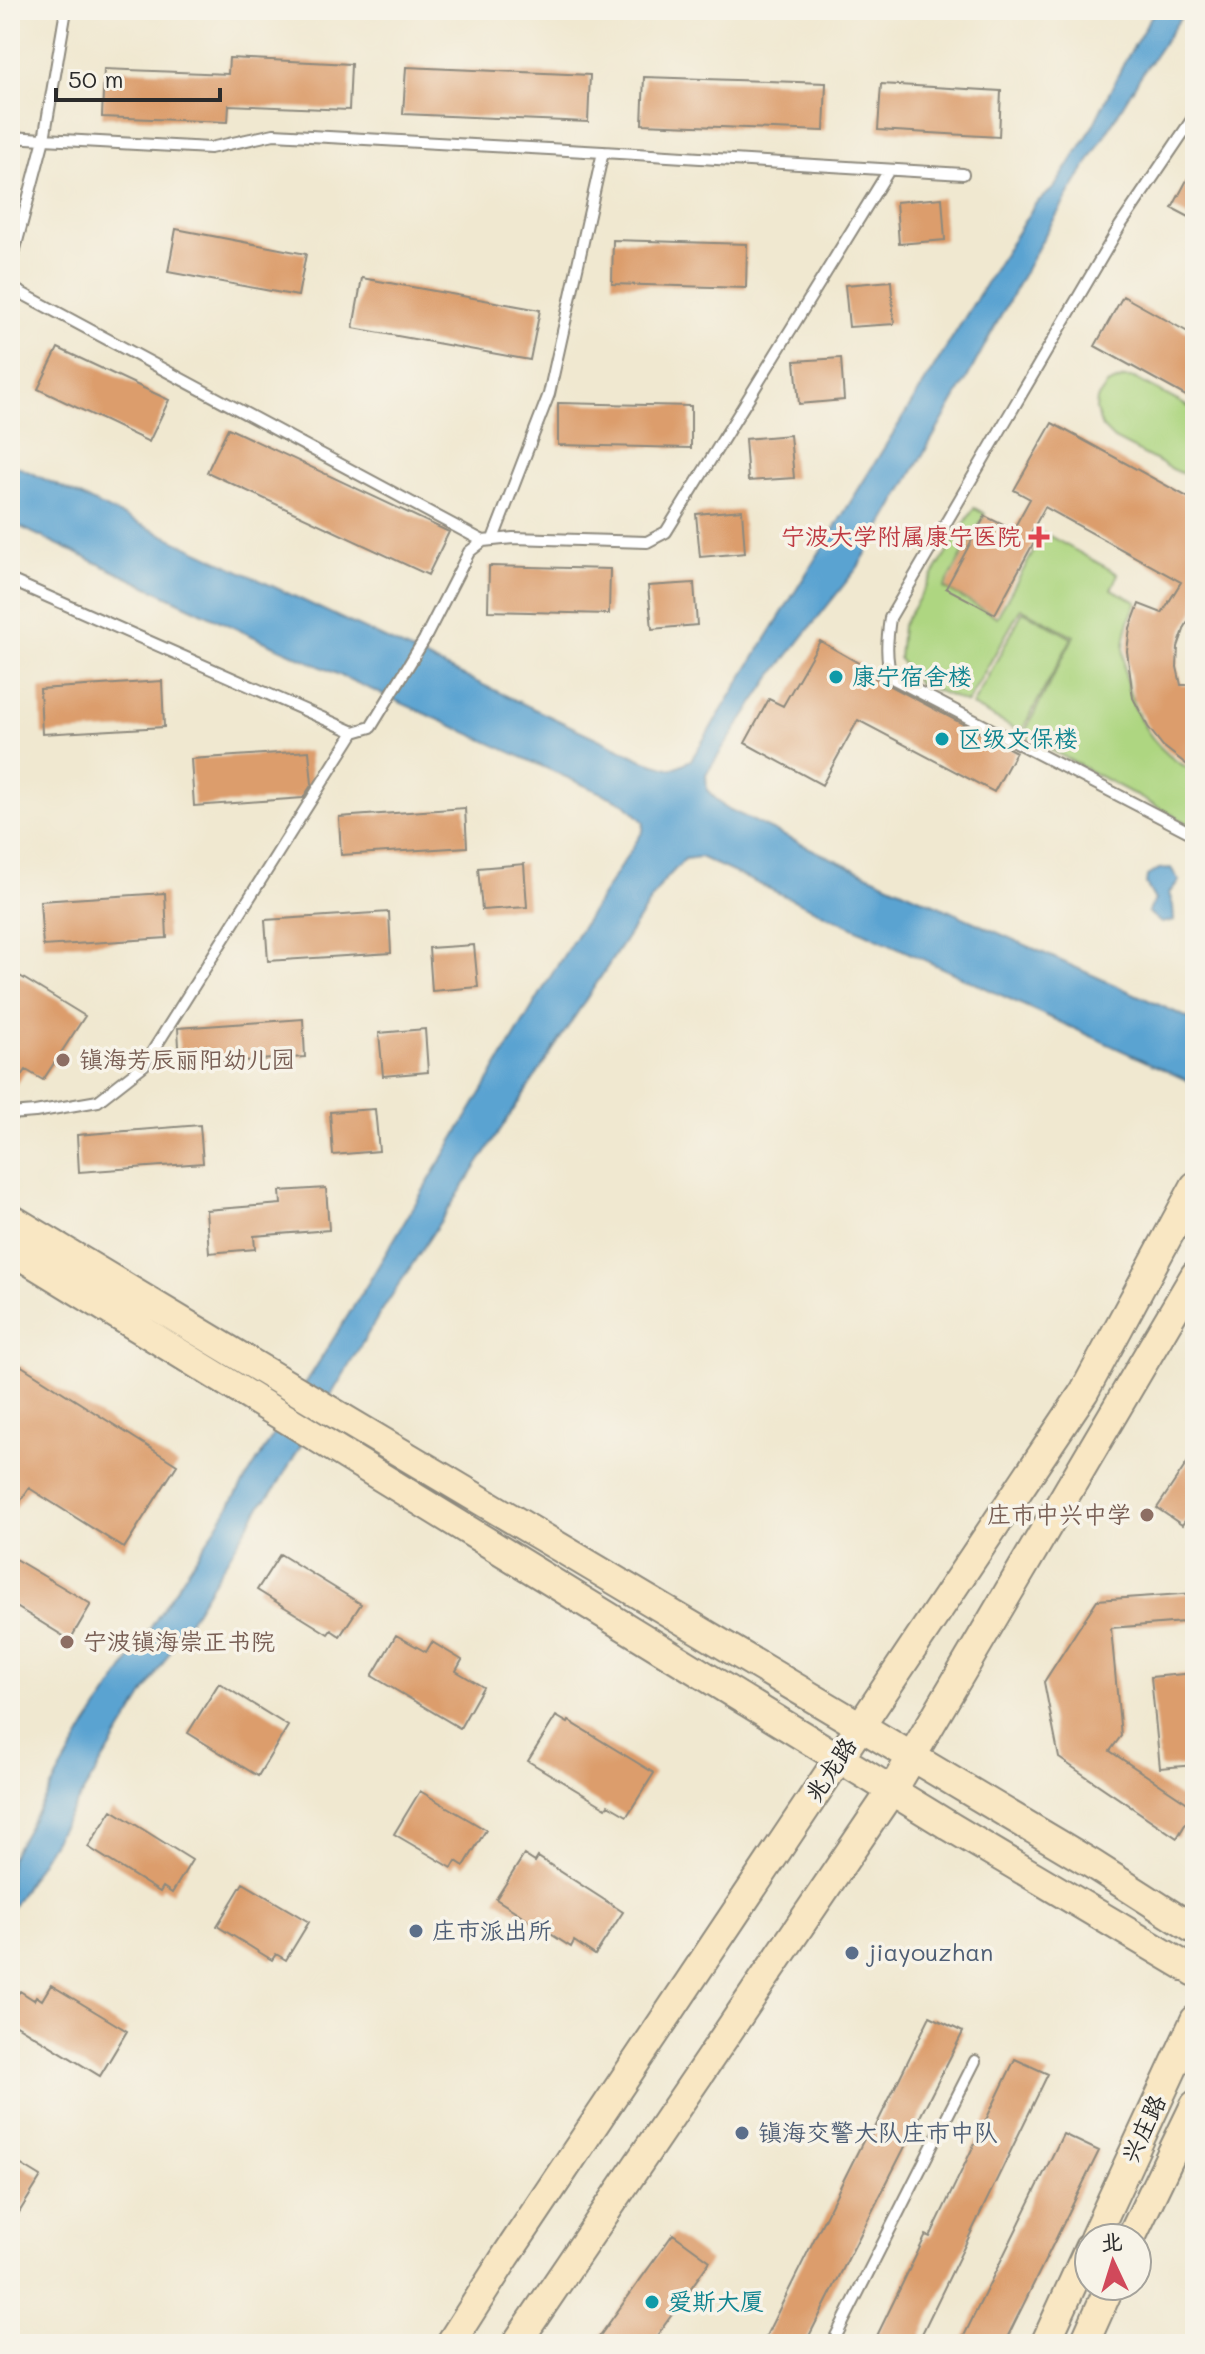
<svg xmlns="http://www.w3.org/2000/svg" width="1205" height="2354" viewBox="0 0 1205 2354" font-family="Mali,'LXGW WenKai TC',sans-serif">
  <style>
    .green { fill: #aed681; stroke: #6c8056; stroke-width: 2 }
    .water { fill: #5aa3d1; stroke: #42677e; stroke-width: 2 }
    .building { fill: #dc9d6c }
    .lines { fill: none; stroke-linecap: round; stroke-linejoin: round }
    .lane-casing { stroke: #8e8a7e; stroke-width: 14 }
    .secondary-casing { stroke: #8e8a7e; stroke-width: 32 }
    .lane { stroke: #fff; stroke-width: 10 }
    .secondary { stroke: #f9e7c3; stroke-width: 28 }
    .health-dot { fill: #e0444e; stroke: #f7f3e8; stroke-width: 3 }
    .culture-dot { fill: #0f9aa8; stroke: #f7f3e8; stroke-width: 3 }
    .education-dot { fill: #8d6e63; stroke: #f7f3e8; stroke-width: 3 }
    .service-dot { fill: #5c6f8a; stroke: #f7f3e8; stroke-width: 3 }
    .labels { text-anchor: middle; stroke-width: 7; stroke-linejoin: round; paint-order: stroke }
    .health-label { font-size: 24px; fill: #be3a42; stroke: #f7f3e8; text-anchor: end }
    .culture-label { font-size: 24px; fill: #0d838f; stroke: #f7f3e8; text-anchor: start }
    .education-label { font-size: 24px; fill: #785e54; stroke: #f7f3e8; text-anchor: start }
    .street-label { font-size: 24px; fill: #2b2b2b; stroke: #f7f3e8 }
    .service-label { font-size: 24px; fill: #4e5e75; stroke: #f7f3e8; text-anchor: start }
  </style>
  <rect width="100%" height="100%" fill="#f7f3e8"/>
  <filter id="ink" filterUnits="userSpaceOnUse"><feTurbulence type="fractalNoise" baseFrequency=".0125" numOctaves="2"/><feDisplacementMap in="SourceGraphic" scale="16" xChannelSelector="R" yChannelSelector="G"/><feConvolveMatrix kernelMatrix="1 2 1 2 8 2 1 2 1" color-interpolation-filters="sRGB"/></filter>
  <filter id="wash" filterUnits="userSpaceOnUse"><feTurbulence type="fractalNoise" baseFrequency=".006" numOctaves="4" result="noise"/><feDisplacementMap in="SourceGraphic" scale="32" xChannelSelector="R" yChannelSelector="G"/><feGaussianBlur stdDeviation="1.8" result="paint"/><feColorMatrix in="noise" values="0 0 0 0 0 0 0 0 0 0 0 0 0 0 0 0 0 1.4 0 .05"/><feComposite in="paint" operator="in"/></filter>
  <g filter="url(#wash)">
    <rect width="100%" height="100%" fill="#f0e8d0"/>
    <path class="green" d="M 1124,378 L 1134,378 L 1195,410 L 1195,472 L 1180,473 L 1114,439 L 1102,427 L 1096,410 L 1097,399 L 1107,385 Z
      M 974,508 L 985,514 L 944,588 L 997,617 L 1044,533 L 1118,574 L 1111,589 L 1137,602 C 1134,609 1130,617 1128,625 C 1112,678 1143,751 1195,771 L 1195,827 L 1023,735 L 1074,636 L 1021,608 L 967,703 L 918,683 L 899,659 L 902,626 Z
      M 1023,611 L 1072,638 L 1021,732 L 972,706 Z"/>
    <path class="water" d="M 1155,10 L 1186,10 L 1140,77 L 1047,231 L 966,380 L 858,567 L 771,677 L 724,747 L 706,774 L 707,790 L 724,807 L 820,853 L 1195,1021 L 1195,1084 L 700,857 L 685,859 L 663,882 L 379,1315 L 275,1489 L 262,1503 L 10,1911 L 10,1859 L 86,1727 L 218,1524 L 370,1280 L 555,969 L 643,831 L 644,822 L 626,804 L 248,634 L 10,522 L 10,463 L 645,761 L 672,769 L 691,760 L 1035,204 L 1054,188 L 1091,130 L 1124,63 Z
      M 1171,868 L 1179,881 L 1169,893 L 1173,906 L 1174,921 L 1161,923 L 1148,912 L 1155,900 L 1146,884 L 1147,876 L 1159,869 Z"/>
    <g id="blocks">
      <path class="building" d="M 229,58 L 351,64 L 349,110 L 229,105 L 228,122 L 102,117 L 104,69 L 228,74 Z
        M 406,67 L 590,75 L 588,122 L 403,114 Z
        M 644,77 L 826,83 L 824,131 L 642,124 Z
        M 881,84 L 1001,91 L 999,137 L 878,130 Z
        M 1195,165 L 1195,220 L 1172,208 Z
        M 942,198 L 945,240 L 899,244 L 896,202 Z
        M 176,229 L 306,254 L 298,296 L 168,272 Z
        M 613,240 L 747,244 L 746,288 L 612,284 Z
        M 362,278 L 540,310 L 530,360 L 353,328 Z
        M 891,281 L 894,324 L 849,327 L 845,285 Z
        M 1123,296 L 1195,336 L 1195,401 L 1095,346 Z
        M 58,348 L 169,400 L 149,442 L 38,389 Z
        M 841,358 L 844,400 L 799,404 L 795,361 Z
        M 558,403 L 691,406 L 691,448 L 558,445 Z
        M 1052,423 L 1195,501 L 1195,610 L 1185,627 L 1178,647 L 1177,667 L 1181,685 L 1195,685 L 1195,771 L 1163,746 L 1148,727 L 1133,698 L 1127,651 L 1130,628 L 1139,604 L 1162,613 L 1181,582 L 1045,507 L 1028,538 L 1034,542 L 995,614 L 946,588 L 985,516 L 1013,530 L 1030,499 L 1014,490 Z
        M 228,428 L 449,532 L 428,575 L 207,472 Z
        M 790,435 L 794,478 L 748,481 L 745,439 Z
        M 742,510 L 745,553 L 700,557 L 696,514 Z
        M 489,566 L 610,569 L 609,614 L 488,611 Z
        M 694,583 L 697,625 L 652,629 L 648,586 Z
        M 820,641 L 874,672 L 872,676 L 1016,752 L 994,792 L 858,720 L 822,785 L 745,743 L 769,699 L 783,706 Z
        M 162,681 L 164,727 L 42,734 L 40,689 Z
        M 309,751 L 312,784 L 303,798 L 194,806 L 191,759 Z
        M 465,808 L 467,847 L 341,855 L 339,817 Z
        M 524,864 L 527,907 L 482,910 L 478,868 Z
        M 165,893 L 167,938 L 43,946 L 40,901 Z
        M 389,912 L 391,953 L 268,961 L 265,920 Z
        M 474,945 L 478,987 L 432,991 L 429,948 Z
        M 10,970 L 85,1016 L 43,1080 L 26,1070 L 10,1093 Z
        M 303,1019 L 305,1057 L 180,1065 L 178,1028 Z
        M 425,1029 L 428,1072 L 383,1076 L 379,1033 Z
        M 375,1109 L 379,1151 L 333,1155 L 330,1112 Z
        M 200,1125 L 203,1163 L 79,1172 L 77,1135 Z
        M 326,1188 L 329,1230 L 254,1236 L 255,1249 L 209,1253 L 206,1210 L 281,1204 L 280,1191 Z
        M 20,1365 L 177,1465 L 124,1548 L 29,1488 L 10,1517 L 10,1380 Z
        M 1195,1451 L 1195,1506 L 1182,1525 L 1157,1508 Z
        M 280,1554 L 361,1604 L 340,1636 L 331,1630 L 328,1634 L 257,1590 Z
        M 10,1556 L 91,1604 L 70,1640 L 10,1603 Z
        M 1195,1593 L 1195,1621 L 1111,1628 L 1121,1736 L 1110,1751 L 1195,1808 L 1177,1838 L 1059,1758 L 1044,1682 L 1097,1600 Z
        M 396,1635 L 426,1652 L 432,1642 L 462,1660 L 456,1671 L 483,1687 L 460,1728 L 372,1676 Z
        M 1195,1673 L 1195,1765 L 1160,1768 L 1151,1677 Z
        M 219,1683 L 288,1726 L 258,1776 L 188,1733 Z
        M 556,1716 L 568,1723 L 569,1721 L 654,1773 L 627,1816 L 608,1805 L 606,1808 L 528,1761 Z
        M 420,1791 L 486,1830 L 464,1866 L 456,1861 L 452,1868 L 394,1834 Z
        M 112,1810 L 192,1860 L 172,1893 L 163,1887 L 160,1892 L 88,1847 Z
        M 524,1855 L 535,1862 L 538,1857 L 623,1912 L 595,1955 L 574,1941 L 571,1947 L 496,1899 Z
        M 243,1883 L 309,1922 L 286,1960 L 276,1954 L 272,1960 L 217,1926 Z
        M 51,1985 L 127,2031 L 100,2076 L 10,2021 L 10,2006 L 20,1991 L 34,2000 L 36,1996 L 42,2000 Z
        M 930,2016 L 963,2032 L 805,2344 L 762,2344 L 866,2135 L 870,2138 Z
        M 1015,2059 L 1048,2074 L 917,2344 L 873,2344 L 926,2235 L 930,2237 Z
        M 1063,2134 L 1099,2151 L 1004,2344 L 960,2344 Z
        M 10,2158 L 41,2177 L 10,2227 Z
        M 673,2234 L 710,2261 L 651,2344 L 594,2344 Z"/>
    </g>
  </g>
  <g filter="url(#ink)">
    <use href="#blocks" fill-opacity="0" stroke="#8e8a7e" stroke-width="2"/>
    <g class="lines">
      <g class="lane-casing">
        <path id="lane" d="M 66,10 L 44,139 L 210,148 L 274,134 L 603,152 L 963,174
          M 1195,115 L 1120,226 L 890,618 C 887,639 885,658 892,678 L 1195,835
          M 10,137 L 44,139 L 10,268
          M 10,287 L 483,541
          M 493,539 L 549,394 L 603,152
          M 10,580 L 354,732 L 371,727 L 424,640 L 469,552 L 483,541 L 513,538 L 647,542 L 666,532 L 889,170
          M 10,1114 L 35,1112 L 98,1101 L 144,1065 L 354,732
          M 832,2344 L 975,2061"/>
      </g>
      <g class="secondary-casing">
        <path id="secondary" d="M 10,1218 L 329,1410 L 1092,1864 L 1195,1930
          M 10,1249 L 951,1827 L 1195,1972
          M 1094,2238 L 1195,2020
          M 1131,2238 L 1195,2105
          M 450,2344 L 506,2256 L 1084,1392 L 1195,1186
          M 516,2344 L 892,1790 L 1195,1275
          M 1045,2344 L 1089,2248
          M 1084,2344 L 1110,2286"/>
      </g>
      <use href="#lane" class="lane"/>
      <use href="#secondary" class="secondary"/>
    </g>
  </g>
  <path class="health-dot" d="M1035 525h8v8h8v8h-8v8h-8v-8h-8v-8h8z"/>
  <g class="culture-dot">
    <circle cx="836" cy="677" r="8"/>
    <circle cx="942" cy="739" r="8"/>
    <circle cx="652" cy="2302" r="8"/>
  </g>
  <g class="education-dot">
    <circle cx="63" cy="1060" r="8"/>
    <circle cx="1147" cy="1515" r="8"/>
    <circle cx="67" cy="1642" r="8"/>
  </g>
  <g class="service-dot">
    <circle cx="416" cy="1931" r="8"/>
    <circle cx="852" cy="1953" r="8"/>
    <circle cx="742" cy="2133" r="8"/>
  </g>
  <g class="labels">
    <g class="health-label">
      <text x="1021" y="545">宁波大学附属康宁医院</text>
    </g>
    <g class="culture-label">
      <text x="852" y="685">康宁宿舍楼</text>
      <text x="958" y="747">区级文保楼</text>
      <text x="668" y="2310">爱斯大厦</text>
    </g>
    <g class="education-label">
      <text x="79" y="1068">镇海芳辰丽阳幼儿园</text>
      <text x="1131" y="1523" text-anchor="end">庄市中兴中学</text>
      <text x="83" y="1650">宁波镇海崇正书院</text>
    </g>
    <g class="street-label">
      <text transform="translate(831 1770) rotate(-56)" y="8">兆龙路</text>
      <text transform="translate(1144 2129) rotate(-65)" y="8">兴庄路</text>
    </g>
    <g class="service-label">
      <text x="432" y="1939">庄市派出所</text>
      <text x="868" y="1961">jiayouzhan</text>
      <text x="758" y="2141">镇海交警大队庄市中队</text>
    </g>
  </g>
  <rect width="1205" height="2354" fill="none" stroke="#f7f3e8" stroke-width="40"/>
  <g transform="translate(1113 2262) rotate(356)"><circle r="38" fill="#f7f3e8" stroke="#a5a39c" stroke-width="2"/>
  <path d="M0-6L14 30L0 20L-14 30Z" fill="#d1495b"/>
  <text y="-12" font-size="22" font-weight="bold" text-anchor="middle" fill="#2b2b2b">北</text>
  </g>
  <path d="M56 88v12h164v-12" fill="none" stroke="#2b2b2b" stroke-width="4"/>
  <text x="68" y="88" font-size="24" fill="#2b2b2b" stroke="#f7f3e8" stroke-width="6" paint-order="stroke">50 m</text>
</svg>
